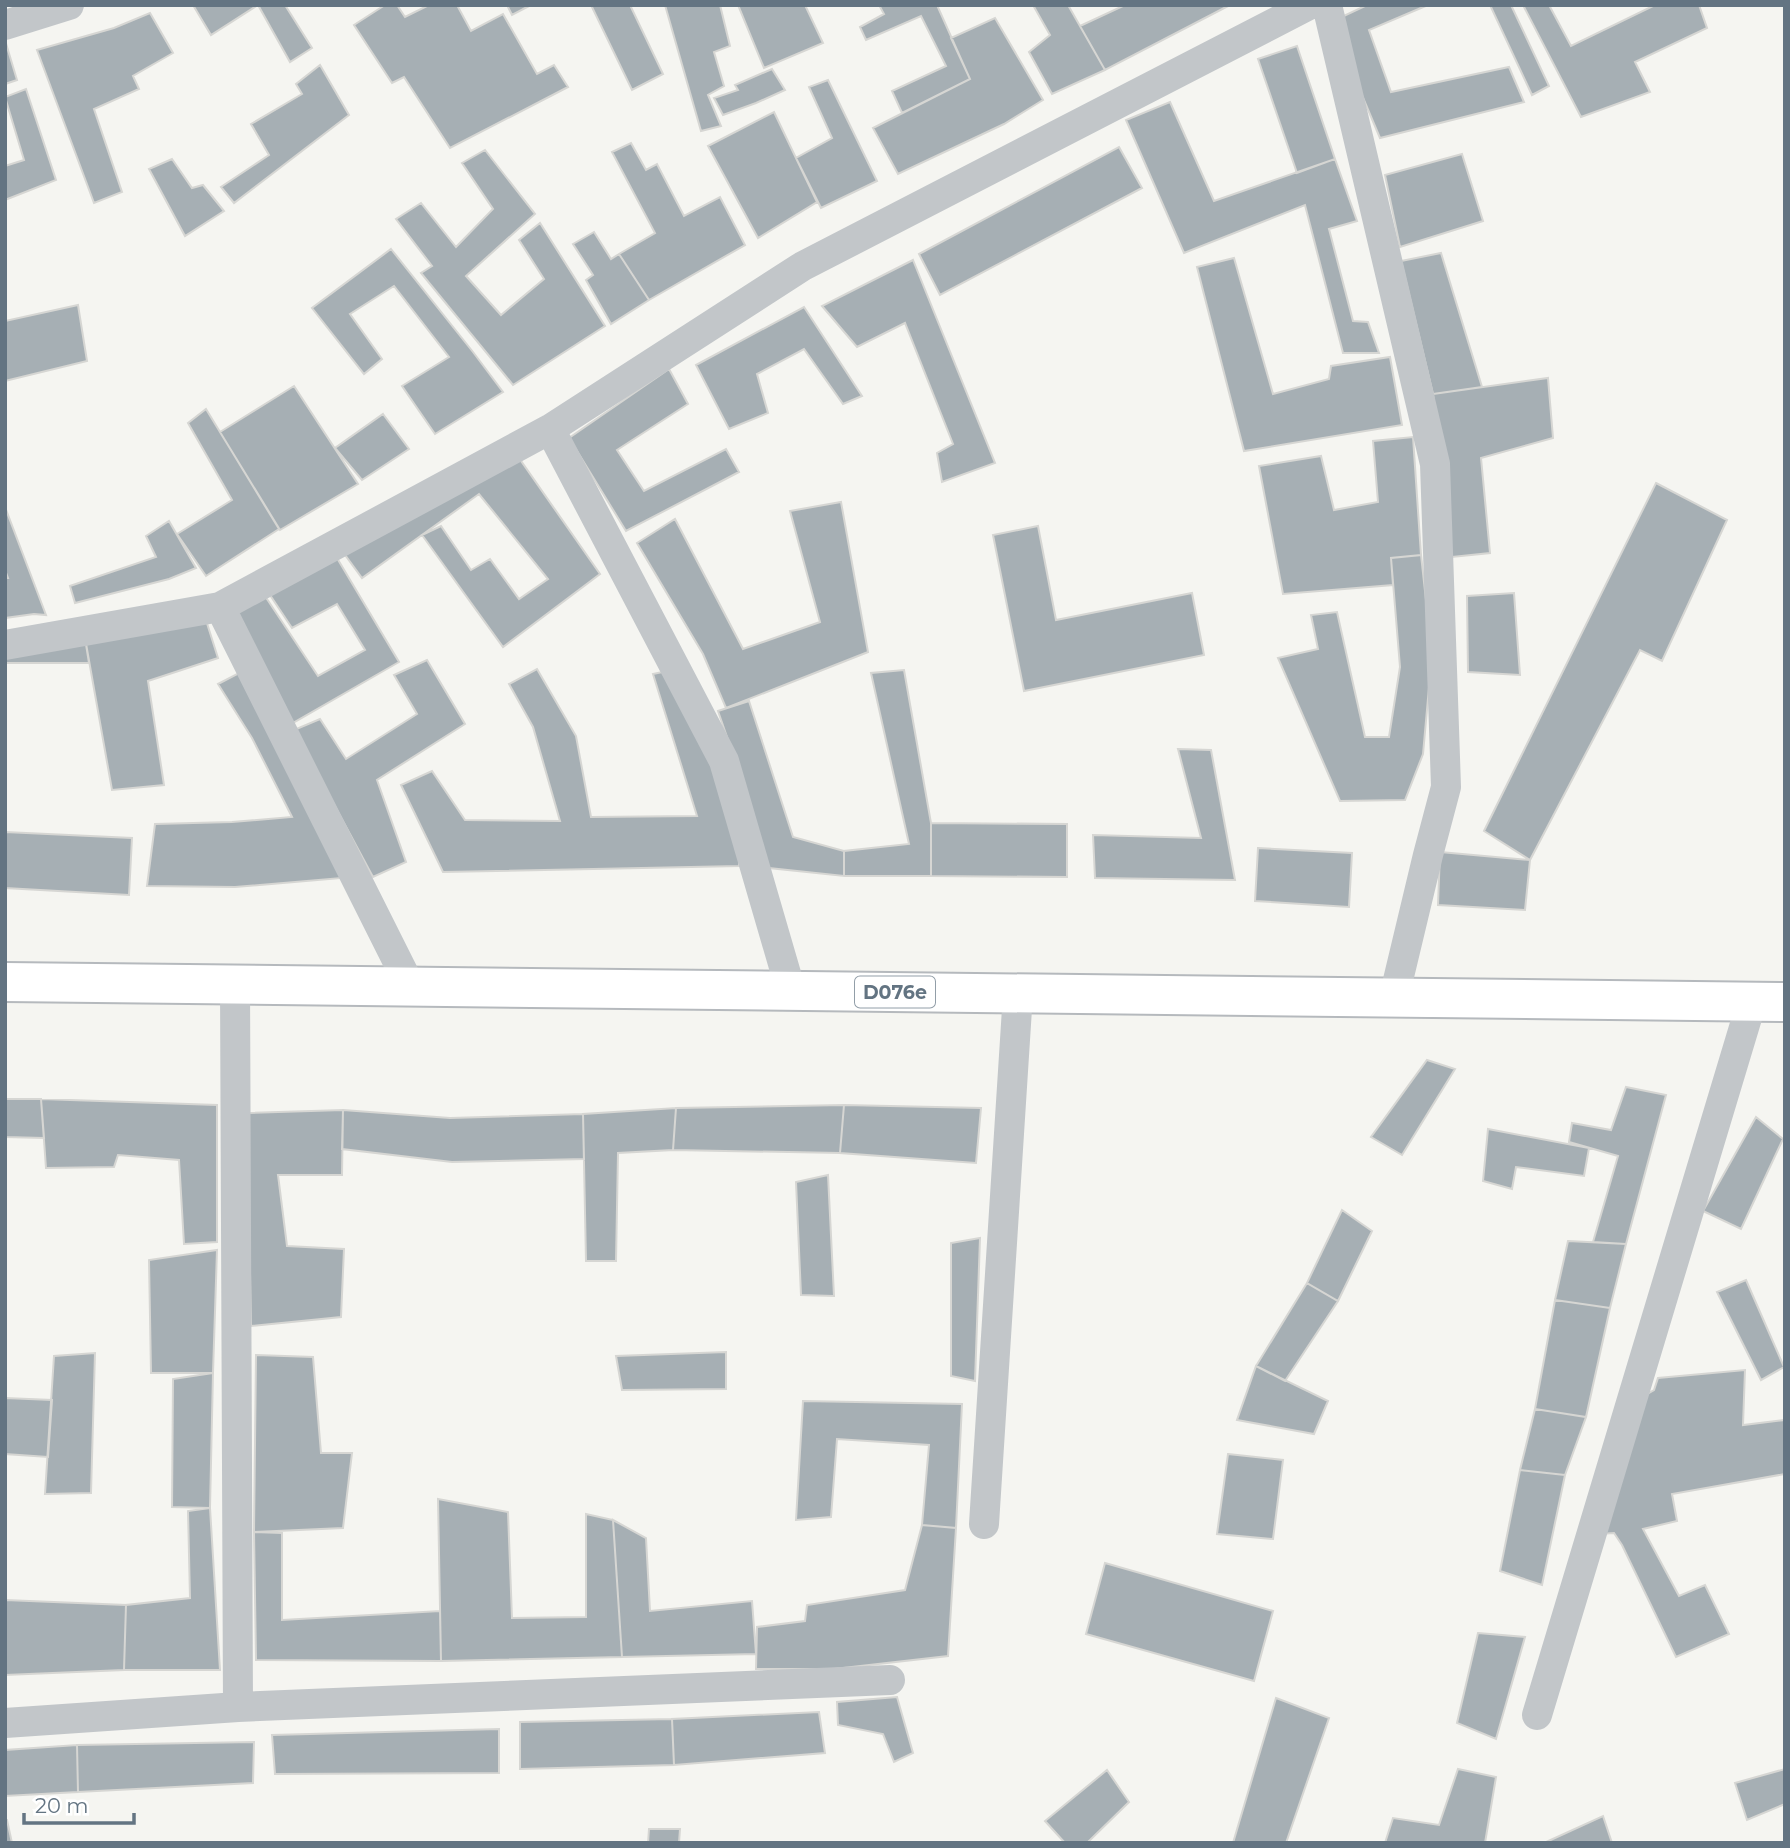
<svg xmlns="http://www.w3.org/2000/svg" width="1790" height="1848" viewBox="0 0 1790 1848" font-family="Montserrat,sans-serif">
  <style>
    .building { fill: #a6afb4; stroke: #d6d6d3; stroke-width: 2 }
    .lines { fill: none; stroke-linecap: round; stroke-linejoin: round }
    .primary-casing { stroke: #b5b9bd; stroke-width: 42 }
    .minor { stroke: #c2c6c9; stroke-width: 30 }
    .primary { stroke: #fff; stroke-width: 38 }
    .labels { text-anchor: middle; stroke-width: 7; stroke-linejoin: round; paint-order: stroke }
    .shield { fill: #fff; stroke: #929ea8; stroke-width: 2 }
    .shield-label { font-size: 19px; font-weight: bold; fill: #637482 }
  </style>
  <rect width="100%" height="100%" fill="#f5f5f1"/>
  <path class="building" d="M 193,5 L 285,5 L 312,48 L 290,62 L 258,5 L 211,35 Z
    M 385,5 L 397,5 L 405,17 L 429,5 L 457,5 L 471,31 L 503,14 L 537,74 L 554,65 L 568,87 L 450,148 L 404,77 L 392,83 L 354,25 Z
    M 507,5 L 531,5 L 512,15 Z
    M 591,5 L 630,5 L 663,74 L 632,90 Z
    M 665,5 L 720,5 L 730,46 L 714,52 L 724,86 L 708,95 L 721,126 L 701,131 Z
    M 738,5 L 805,5 L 823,43 L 764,68 Z
    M 879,5 L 937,5 L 970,79 L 902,113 L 892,91 L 946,66 L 921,16 L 866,40 L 860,27 L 884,14 Z
    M 1033,5 L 1068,5 L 1105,70 L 1052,94 L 1029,52 L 1050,35 Z
    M 1125,5 L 1230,5 L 1105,70 L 1080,26 Z
    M 1367,5 L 1428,5 L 1369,30 L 1391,92 L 1509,67 L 1524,102 L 1380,138 L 1331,22 Z
    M 1490,5 L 1511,5 L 1549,86 L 1532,95 Z
    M 1523,5 L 1549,5 L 1571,46 L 1655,5 L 1699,5 L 1707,28 L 1635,62 L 1650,92 L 1581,117 Z
    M 150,13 L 173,53 L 133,76 L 139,89 L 94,109 L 122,192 L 94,203 L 37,50 L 114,28 Z
    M 995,18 L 1043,100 L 1004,124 L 898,174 L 873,128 L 970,79 L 951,38 Z
    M 5,40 L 17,80 L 5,84 Z
    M 1297,46 L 1335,159 L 1297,173 L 1258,59 Z
    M 320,65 L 349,115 L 234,203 L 221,187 L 269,155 L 251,124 L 302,94 L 296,84 Z
    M 772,69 L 785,90 L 756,103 L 723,115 L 714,98 L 738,90 L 735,85 Z
    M 828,80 L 877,181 L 821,208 L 796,158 L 832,138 L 809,87 Z
    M 26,89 L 56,180 L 5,200 L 5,166 L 24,160 L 5,97 Z
    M 1170,102 L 1214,201 L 1335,159 L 1357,221 L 1329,229 L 1353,321 L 1368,322 L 1379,353 L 1343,353 L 1305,205 L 1184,253 L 1126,120 Z
    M 774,112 L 817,202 L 758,238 L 708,146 Z
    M 631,143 L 646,170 L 657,164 L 684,216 L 720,197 L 745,245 L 649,300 L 619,254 L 655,233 L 612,152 Z
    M 1119,147 L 1142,188 L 940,295 L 919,254 Z
    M 485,150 L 535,214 L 466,276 L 501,315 L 544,279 L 519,240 L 540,223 L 605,326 L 513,385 L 421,273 L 432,266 L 396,219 L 421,203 L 456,247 L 493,209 L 462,163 Z
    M 1462,154 L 1483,221 L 1400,247 L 1385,175 Z
    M 172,159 L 192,188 L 203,185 L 224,211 L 185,236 L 149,169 Z
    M 594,232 L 611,259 L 619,254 L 649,300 L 611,324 L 586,280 L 593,275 L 573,244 Z
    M 391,249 L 473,352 L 503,392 L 435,434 L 402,386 L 449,357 L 394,286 L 350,314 L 382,359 L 364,374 L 312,308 Z
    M 1441,253 L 1482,387 L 1433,394 L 1401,261 Z
    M 1234,258 L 1273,394 L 1329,379 L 1331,366 L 1390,357 L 1402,425 L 1244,451 L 1197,267 Z
    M 913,260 L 995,463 L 942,482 L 937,453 L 953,444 L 905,323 L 857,347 L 822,306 Z
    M 78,305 L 87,361 L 5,381 L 5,321 Z
    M 804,307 L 862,396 L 843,404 L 804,349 L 757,374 L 768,413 L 729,429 L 696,365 Z
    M 669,369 L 688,404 L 617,450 L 644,491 L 726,449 L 739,472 L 626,531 L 569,438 Z
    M 1548,378 L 1553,438 L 1481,458 L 1490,553 L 1452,557 L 1433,394 Z
    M 294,386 L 358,484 L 280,530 L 220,432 Z
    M 206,409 L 279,529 L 206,576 L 177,534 L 232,500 L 188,423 Z
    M 383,414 L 409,449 L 362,480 L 335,448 Z
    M 1413,437 L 1421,555 L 1391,558 L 1393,585 L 1283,594 L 1259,466 L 1321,456 L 1334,510 L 1378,502 L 1373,441 Z
    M 505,438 L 600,574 L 503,647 L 422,535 L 441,526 L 471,570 L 490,559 L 519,599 L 548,579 L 479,494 L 362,578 L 340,548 Z
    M 1656,483 L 1727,520 L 1662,661 L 1640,650 L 1530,860 L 1484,831 Z
    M 841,502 L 868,652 L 726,708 L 703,654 L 637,543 L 675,519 L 743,649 L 820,622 L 790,511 Z
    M 5,507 L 46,615 L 34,614 L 5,618 L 5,578 L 8,578 L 5,570 Z
    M 169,521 L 196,568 L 169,579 L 75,603 L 70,586 L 156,557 L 146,536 Z
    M 1038,526 L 1056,620 L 1192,593 L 1204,655 L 1024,691 L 993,535 Z
    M 334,553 L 399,662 L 291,724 L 230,611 L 263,593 L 318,676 L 365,650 L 337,604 L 292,628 L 266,589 Z
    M 1421,555 L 1432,654 L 1423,754 L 1405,800 L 1340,801 L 1278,658 L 1318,649 L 1311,615 L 1337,612 L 1365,737 L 1389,737 L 1400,667 L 1391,558 Z
    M 1514,593 L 1520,675 L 1468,672 L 1467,596 Z
    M 205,617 L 218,658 L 148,681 L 164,785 L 112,790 L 85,638 Z
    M 85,638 L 89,663 L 5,663 L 5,641 Z
    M 427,660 L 465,724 L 377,780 L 406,862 L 373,877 L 294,730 L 320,719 L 346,759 L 417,714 L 394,675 Z
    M 537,669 L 576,736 L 591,817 L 697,816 L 653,674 L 672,670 L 739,812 L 739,866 L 443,872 L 401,785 L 432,771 L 465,820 L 560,821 L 533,727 L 509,684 Z
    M 904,670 L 931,823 L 931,876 L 844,876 L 844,851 L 909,844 L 871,673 Z
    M 239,673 L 342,878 L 235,887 L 147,886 L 155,824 L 232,822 L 292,817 L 252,738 L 218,684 Z
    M 749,701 L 793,837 L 844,851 L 844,876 L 769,868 L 747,795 L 718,711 Z
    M 1178,749 L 1211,750 L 1235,880 L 1095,878 L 1093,835 L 1201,838 Z
    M 931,823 L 1067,824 L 1067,877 L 931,876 Z
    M 5,832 L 132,838 L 129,895 L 5,888 Z
    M 1258,848 L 1352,853 L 1349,907 L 1255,901 Z
    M 1440,852 L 1530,860 L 1525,910 L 1438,905 Z
    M 1427,1060 L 1455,1069 L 1402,1155 L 1371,1137 Z
    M 1626,1087 L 1666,1095 L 1626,1244 L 1593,1242 L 1618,1156 L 1569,1142 L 1572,1123 L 1611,1130 Z
    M 5,1099 L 41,1099 L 44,1138 L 5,1137 Z
    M 41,1099 L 217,1105 L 217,1242 L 184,1244 L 179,1160 L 118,1155 L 114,1167 L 46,1168 Z
    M 844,1105 L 840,1153 L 673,1150 L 676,1108 Z
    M 844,1105 L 981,1108 L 976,1163 L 840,1153 Z
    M 676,1108 L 673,1150 L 618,1153 L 616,1261 L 586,1261 L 583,1114 Z
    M 343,1110 L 450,1118 L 583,1114 L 584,1159 L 452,1162 L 342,1149 Z
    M 343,1110 L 342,1175 L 278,1175 L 287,1246 L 344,1249 L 341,1317 L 251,1326 L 247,1113 Z
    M 1756,1117 L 1783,1139 L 1741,1229 L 1703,1211 Z
    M 1488,1129 L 1589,1148 L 1584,1176 L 1516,1167 L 1512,1189 L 1483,1181 Z
    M 828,1175 L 834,1296 L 801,1295 L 796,1182 Z
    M 1342,1210 L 1372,1231 L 1338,1301 L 1307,1283 Z
    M 980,1238 L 975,1381 L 951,1376 L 951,1243 Z
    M 1568,1241 L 1626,1244 L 1610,1308 L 1555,1300 Z
    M 217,1250 L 213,1373 L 151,1373 L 149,1260 Z
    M 1746,1280 L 1784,1367 L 1761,1380 L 1717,1292 Z
    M 1307,1283 L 1338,1301 L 1285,1381 L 1256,1366 Z
    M 1555,1300 L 1610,1308 L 1586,1417 L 1535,1409 Z
    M 726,1352 L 726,1389 L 622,1390 L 616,1356 Z
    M 95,1353 L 91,1493 L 45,1494 L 54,1356 Z
    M 256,1355 L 313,1357 L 321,1453 L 352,1453 L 343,1528 L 254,1532 Z
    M 1256,1366 L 1328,1401 L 1314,1434 L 1237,1420 Z
    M 1745,1370 L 1743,1425 L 1785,1420 L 1785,1474 L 1672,1494 L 1677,1521 L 1643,1529 L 1679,1596 L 1705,1585 L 1729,1634 L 1676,1657 L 1622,1545 L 1614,1533 L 1600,1534 L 1637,1400 L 1654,1390 L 1658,1378 Z
    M 213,1373 L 210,1508 L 172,1507 L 173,1379 Z
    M 5,1398 L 52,1400 L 48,1457 L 5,1454 Z
    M 803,1401 L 962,1404 L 956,1528 L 922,1525 L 929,1445 L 837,1439 L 831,1517 L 796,1520 Z
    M 1535,1409 L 1586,1417 L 1565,1475 L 1520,1470 Z
    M 1228,1454 L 1283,1460 L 1273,1539 L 1217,1534 Z
    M 1520,1470 L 1565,1475 L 1542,1585 L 1500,1571 Z
    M 438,1499 L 508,1512 L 512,1618 L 586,1617 L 586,1514 L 613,1520 L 622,1657 L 441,1661 Z
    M 210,1508 L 220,1670 L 124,1670 L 126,1605 L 190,1598 L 188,1511 Z
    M 613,1520 L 646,1538 L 650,1611 L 752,1601 L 756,1654 L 622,1657 Z
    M 922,1525 L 956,1528 L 948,1656 L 834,1669 L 756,1669 L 757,1627 L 805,1621 L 807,1605 L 905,1590 Z
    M 254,1532 L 282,1533 L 282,1620 L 440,1611 L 441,1661 L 256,1660 Z
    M 1105,1563 L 1273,1611 L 1254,1681 L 1086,1634 Z
    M 5,1600 L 126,1605 L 124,1670 L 5,1675 Z
    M 1478,1633 L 1525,1637 L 1496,1739 L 1457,1723 Z
    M 897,1697 L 913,1753 L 894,1762 L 883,1734 L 838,1725 L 837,1702 Z
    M 1276,1698 L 1329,1718 L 1286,1843 L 1233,1843 Z
    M 819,1712 L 825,1753 L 674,1765 L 672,1719 Z
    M 672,1719 L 674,1765 L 520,1769 L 520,1722 Z
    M 499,1729 L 499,1773 L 275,1774 L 272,1735 Z
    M 254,1742 L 253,1783 L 78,1792 L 77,1745 Z
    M 77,1745 L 78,1792 L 5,1796 L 5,1750 Z
    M 1458,1769 L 1496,1777 L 1485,1843 L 1385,1843 L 1393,1818 L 1439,1825 Z
    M 1785,1769 L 1785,1804 L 1747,1820 L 1735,1783 Z
    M 1107,1770 L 1129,1802 L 1087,1843 L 1065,1843 L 1045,1821 Z
    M 1603,1816 L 1612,1843 L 1544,1843 Z
    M 5,1820 L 7,1820 L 12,1843 L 5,1843 Z
    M 649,1829 L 680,1829 L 679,1843 L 648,1843 Z"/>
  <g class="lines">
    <g class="primary-casing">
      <path id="primary" d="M 5,982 L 1785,1002"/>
    </g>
    <path class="minor" d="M 1327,5 L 1435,464 L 1446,787 L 1428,855 L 1394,997
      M 5,25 L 69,5
      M 550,429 L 724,761 L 791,991
      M 220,607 L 410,986
      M 5,645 L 220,607 L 550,429 L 803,266 L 1309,5
      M 235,984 L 238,1707
      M 984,1524 L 1018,993
      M 1537,1715 L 1752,1001
      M 5,1723 L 238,1707 L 890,1680"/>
    <use href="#primary" class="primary"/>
  </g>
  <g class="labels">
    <rect class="shield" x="855" y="976.5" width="80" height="31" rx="5"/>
    <g class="shield-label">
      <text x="895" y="999">D076e</text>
    </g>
  </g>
  <rect width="1790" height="1848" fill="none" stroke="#637482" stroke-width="14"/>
  <path d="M24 1813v10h110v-10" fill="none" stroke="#637482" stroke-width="3.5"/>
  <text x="35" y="1813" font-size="21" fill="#637482" stroke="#ffffff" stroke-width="5" paint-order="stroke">20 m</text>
</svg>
